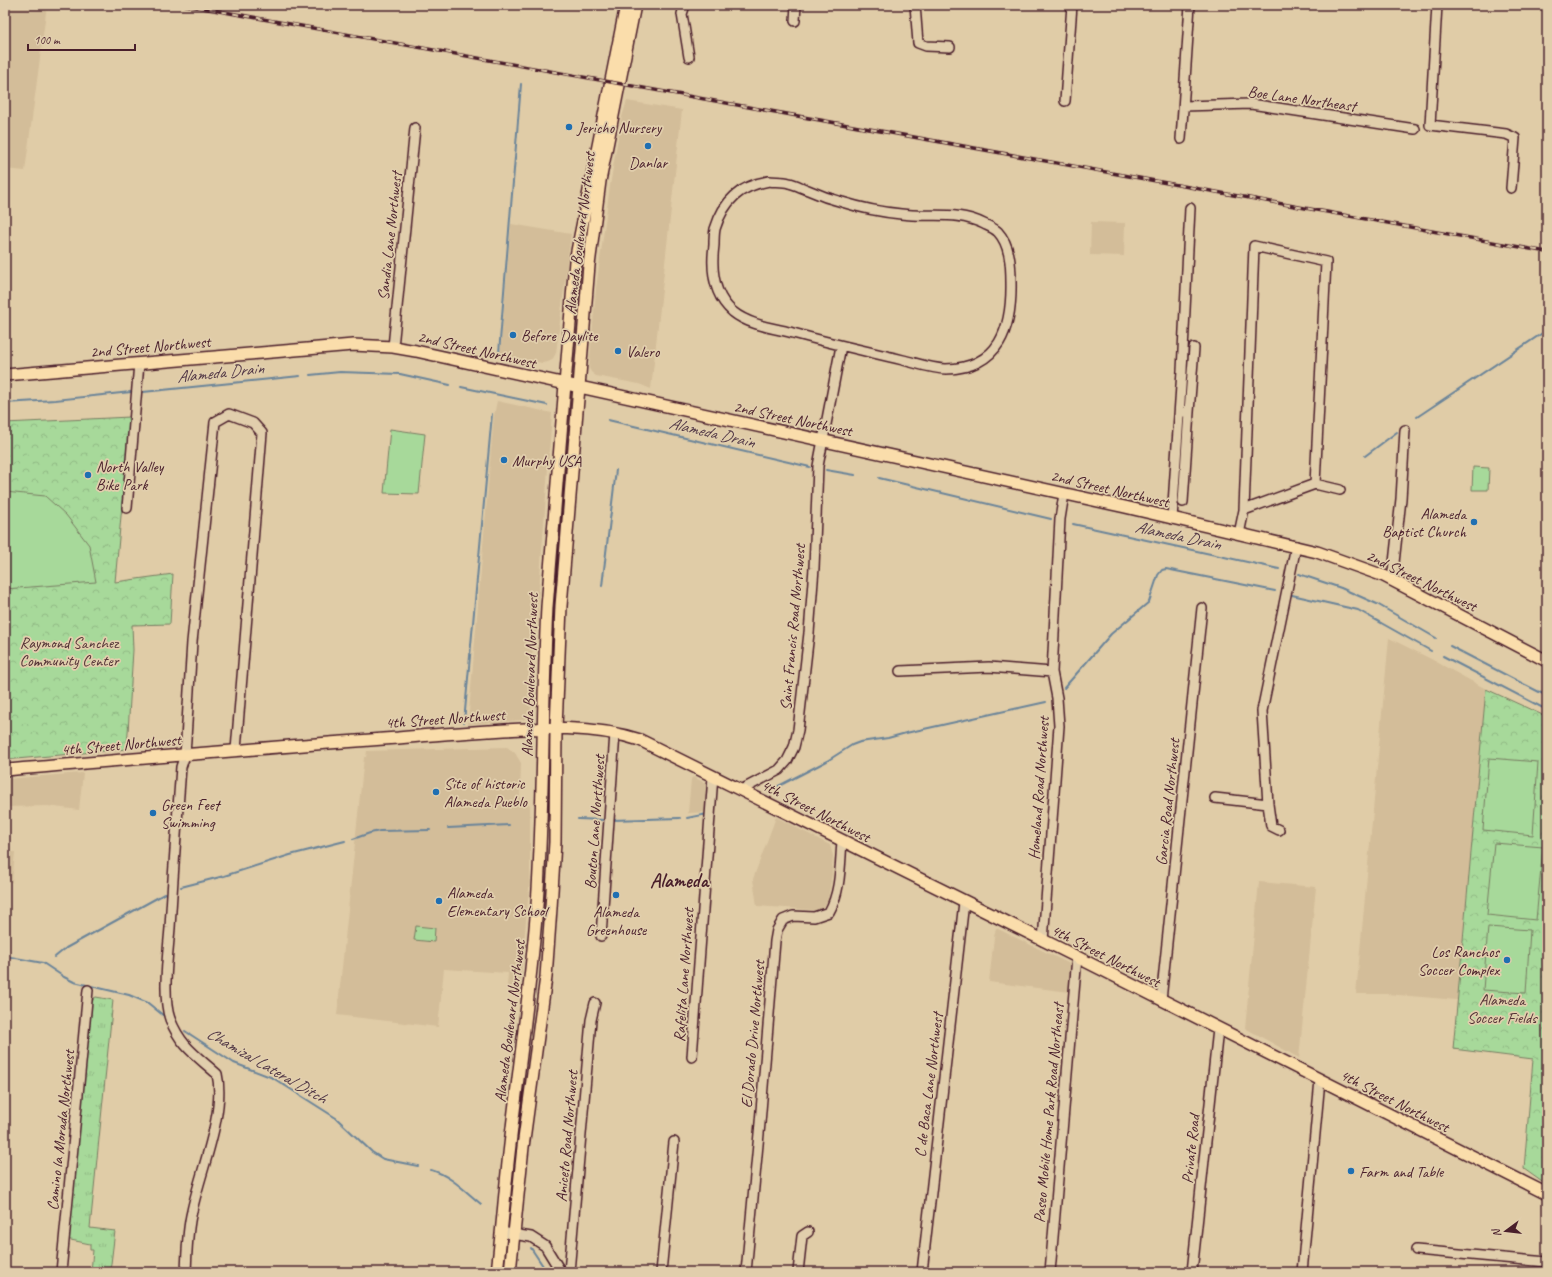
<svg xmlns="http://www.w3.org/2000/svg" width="1552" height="1277" viewBox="0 0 1552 1277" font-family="Caveat,sans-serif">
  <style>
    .built { fill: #d3bd99 }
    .grass { fill: url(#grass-tufts); stroke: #787c62 }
    .forest { fill: url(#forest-crowns); stroke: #787c62 }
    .pitch { fill: #a7d99a; stroke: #787c62 }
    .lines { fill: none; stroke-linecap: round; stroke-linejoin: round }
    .stream { stroke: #6b8499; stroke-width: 2 }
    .minor-casing { stroke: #4a1f2b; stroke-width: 12 }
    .major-casing { stroke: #4a1f2b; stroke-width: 14 }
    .minor { stroke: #e1ceac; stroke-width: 9 }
    .major { stroke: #faddab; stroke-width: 11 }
    .rail-casing { stroke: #4a1f2b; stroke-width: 3.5 }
    .rail { stroke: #e1ceac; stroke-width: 2; stroke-dasharray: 6; stroke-linecap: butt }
    .poi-dot { fill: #1f6fb2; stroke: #e1ceac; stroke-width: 1.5 }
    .labels { text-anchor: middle; stroke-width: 3.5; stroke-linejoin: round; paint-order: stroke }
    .street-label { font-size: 16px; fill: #4a1f2b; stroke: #e1ceac }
    .poi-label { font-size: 16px; fill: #4a1f2b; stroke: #e1ceac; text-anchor: start }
    .park-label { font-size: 16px; fill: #533236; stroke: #e1ceac }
    .water-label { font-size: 17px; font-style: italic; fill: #523846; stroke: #e1ceac }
    .district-label { font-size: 20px; font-weight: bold; fill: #4a1f2b; stroke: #e1ceac }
  </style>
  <defs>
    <pattern id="grass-tufts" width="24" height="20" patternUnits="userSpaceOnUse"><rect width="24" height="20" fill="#a7d99a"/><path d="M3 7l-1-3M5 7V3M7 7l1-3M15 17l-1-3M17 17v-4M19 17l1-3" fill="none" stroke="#91ba85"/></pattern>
    <pattern id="forest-crowns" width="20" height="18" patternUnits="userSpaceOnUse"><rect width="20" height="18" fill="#a7d99a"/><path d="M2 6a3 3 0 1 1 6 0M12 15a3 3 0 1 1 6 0" fill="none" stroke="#91ba85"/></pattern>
  </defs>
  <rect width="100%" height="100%" fill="#e0cca7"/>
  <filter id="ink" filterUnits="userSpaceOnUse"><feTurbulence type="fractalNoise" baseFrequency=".025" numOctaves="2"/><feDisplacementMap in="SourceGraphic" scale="8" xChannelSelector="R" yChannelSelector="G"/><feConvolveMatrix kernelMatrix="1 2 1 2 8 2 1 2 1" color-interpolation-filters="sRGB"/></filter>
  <g filter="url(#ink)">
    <path class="built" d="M 5,5 L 47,5 L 25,171 L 5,169 Z
      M 627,101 L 682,110 L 651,389 L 639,384 L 596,376 L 591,372 L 589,368 L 596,289 L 610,186 L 621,120 Z
      M 1091,222 L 1125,223 L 1124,256 L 1090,255 Z
      M 511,224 L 571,234 L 556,353 L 552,360 L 548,362 L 542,363 L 500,355 Z
      M 497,401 L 552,413 L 535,646 L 532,653 L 531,707 L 529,715 L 523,720 L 468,724 L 494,415 Z
      M 1389,638 L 1431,659 L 1486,689 L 1457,1000 L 1387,994 L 1356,994 Z
      M 507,747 L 515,753 L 521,763 L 520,798 L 530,805 L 530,878 L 520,985 L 507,987 L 508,973 L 444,969 L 438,1027 L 337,1015 L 364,757 L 366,757 L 367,751 Z
      M 83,773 L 79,810 L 47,806 L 5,807 L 5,779 Z
      M 693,777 L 710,785 L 708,812 L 688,813 L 691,779 Z
      M 776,817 L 830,845 L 833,856 L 832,875 L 828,900 L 823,909 L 814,910 L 757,906 L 753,879 Z
      M 5,852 L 15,852 L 12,882 L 6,882 L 5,897 Z
      M 1259,882 L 1316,887 L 1299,1058 L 1245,1028 Z
      M 996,928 L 1074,966 L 1070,992 L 989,982 L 994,937 Z"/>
    <path class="grass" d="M 96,997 L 113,1000 L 90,1228 L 115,1231 L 110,1272 L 91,1272 L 93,1250 L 90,1250 L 90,1244 L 66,1239 L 92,1002 L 94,998 Z"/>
    <path class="forest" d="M 130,417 L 115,582 L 173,574 L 170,624 L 132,625 L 133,650 L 127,749 L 5,760 L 5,423 Z
      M 1486,689 L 1547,717 L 1547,1159 L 1545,1184 L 1524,1169 L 1533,1059 L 1453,1049 Z"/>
    <path class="pitch" d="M 390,429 L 425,434 L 419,494 L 384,493 Z
      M 1473,467 L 1489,468 L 1488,490 L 1472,490 Z
      M 5,492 L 45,496 L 66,515 L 89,545 L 96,582 L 5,589 Z
      M 1489,758 L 1538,762 L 1533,835 L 1483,830 Z
      M 1494,843 L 1543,847 L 1536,920 L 1487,915 Z
      M 416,926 L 435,928 L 434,942 L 414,940 Z
      M 1488,927 L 1530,930 L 1526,993 L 1483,990 Z"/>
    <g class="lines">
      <path class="stream" d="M 499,353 L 521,84
        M 310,375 L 340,372 L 400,374 L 450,385
        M 461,387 L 547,405
        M 143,392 L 300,376
        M 5,403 L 55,400 L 131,392
        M 1417,417 L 1547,330
        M 608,420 L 810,467
        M 1365,456 L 1397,432
        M 826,470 L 855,475
        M 879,478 L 1051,519
        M 1073,524 L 1279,569
        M 1299,574 L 1341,588 L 1377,604 L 1436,638
        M 602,586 L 616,470
        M 1292,595 L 1358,610 L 1431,651
        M 1450,646 L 1547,696
        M 1443,656 L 1547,710
        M 1064,688 L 1111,634 L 1149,602 L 1158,575 L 1162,570 L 1166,569 L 1275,591
        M 464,722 L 492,414
        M 769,791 L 827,761 L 852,745 L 860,742 L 888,738 L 906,733 L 1046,702
        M 687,818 L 707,814
        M 578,819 L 605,820
        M 612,820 L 680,818
        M 448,828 L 509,825
        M 353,839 L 370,833 L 380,831 L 430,830
        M 181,887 L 224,876 L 290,855 L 345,841
        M 5,956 L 43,963 L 64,977 L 74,982 L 129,995 L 148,1003 L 164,1016
        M 55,957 L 66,948 L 166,893
        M 185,1031 L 234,1063 L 273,1078 L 336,1118 L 372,1152 L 383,1159 L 418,1166
        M 431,1170 C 450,1175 466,1192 481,1204
        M 531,1248 L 547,1272"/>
      <g class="minor-casing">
        <path id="minor" d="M 685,5 L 682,14 L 689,57
          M 915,5 L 918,43 L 926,46 L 950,47
          M 1437,5 L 1430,125 L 1506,134 L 1515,138 L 1511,188
          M 795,21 L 796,5
          M 1065,101 L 1072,5
          M 1184,106 L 1251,104 L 1415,129
          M 1181,139 L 1190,5
          M 769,181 C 775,182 783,181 789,183 C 795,184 802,188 808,190 C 819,195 830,199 842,202 C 861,208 881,212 901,214 C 930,218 957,210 984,224 C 988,226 994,228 998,232 C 1010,245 1011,265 1011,282 C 1012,328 1000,368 946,369 C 932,369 916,363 903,360 C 866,351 829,343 793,333 C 773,328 749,325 733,312 C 713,295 711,268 714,245 C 714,240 714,234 715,229 C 724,200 740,186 769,181 Z
          M 393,347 L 415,128
          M 1180,412 L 1189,412 L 1183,502
          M 1189,412 L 1194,348
          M 1315,484 L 1340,490
          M 127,508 L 139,363
          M 1172,519 L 1182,371 L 1190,208
          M 1239,534 L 1244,510 L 1254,246 L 1326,262 L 1315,484 L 1244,510
          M 1392,581 L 1401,499 L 1405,430
          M 900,671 L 989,667 L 1052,672
          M 741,790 L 779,770 L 787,761 L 794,747 L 798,730 L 809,633 L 814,568 L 818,466 L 841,346
          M 1215,798 L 1268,804
          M 1279,830 L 1271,826 L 1268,804 L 1262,711 L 1296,546
          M 601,936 L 615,733
          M 1043,941 L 1059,726 L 1057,698 L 1052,672 L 1060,519 L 1064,494
          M 1161,1000 L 1202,608
          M 692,1057 L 713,776
          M 501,1232 L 531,1237 L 545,1246 L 561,1272
          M 1416,1250 L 1547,1262
          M 61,1272 L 88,990
          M 186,1272 C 187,1252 187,1231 192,1211 C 200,1172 226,1112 217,1074 C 196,1055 181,1047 170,1019 C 162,997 168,953 170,928 C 173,874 177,821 181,767 L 185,755 L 192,642 L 215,422 L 229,414 L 253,423 L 262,433 L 236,750
          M 569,1272 L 591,1020 L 595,1003
          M 661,1272 L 674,1142
          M 746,1272 L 760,1123 L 775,941 L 777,930 L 783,920 L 793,916 L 814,917 L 829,912 C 841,891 840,865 842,841
          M 798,1272 L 802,1236 L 808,1232
          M 922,1272 L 964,902
          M 1050,1272 L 1077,957
          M 1192,1272 L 1218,1029
          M 1302,1272 L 1320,1080"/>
      </g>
      <g class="major-casing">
        <path id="major" d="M 5,375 L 353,345 L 393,347 L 416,351 L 1125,507 L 1317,552 L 1384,576 L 1547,661
          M 5,770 C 136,759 267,747 398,738 C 428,735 458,733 488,731 C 538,728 592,724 640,740 L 1077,957 L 1547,1194
          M 497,1272 C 502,1230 505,1187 510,1145 C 519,1065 531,986 537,905 C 544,806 542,707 547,607 L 575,261 L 626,5
          M 510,1272 L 523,1147 L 546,977 L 551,908 L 555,842 L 556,728 L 561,606 L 589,265 L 600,181 L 635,5"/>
      </g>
      <use href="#minor" class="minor"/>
      <use href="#major" class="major"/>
      <g class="rail-casing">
        <path id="rail" d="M 186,5 L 1547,252"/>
      </g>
      <use href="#rail" class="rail"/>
    </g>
  </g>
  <g class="poi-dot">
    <circle cx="569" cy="127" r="4"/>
    <circle cx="648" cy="146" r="4"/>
    <circle cx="513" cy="335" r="4"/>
    <circle cx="618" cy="351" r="4"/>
    <circle cx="504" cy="460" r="4"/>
    <circle cx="88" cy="475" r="4"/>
    <circle cx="1474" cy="522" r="4"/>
    <circle cx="436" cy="792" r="4"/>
    <circle cx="153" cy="813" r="4"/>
    <circle cx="616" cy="895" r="4"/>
    <circle cx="439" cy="901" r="4"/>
    <circle cx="1507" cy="960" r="4"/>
    <circle cx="1351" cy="1171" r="4"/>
  </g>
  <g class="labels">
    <g class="street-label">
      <text transform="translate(1302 98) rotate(8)" y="6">Boe Lane Northeast</text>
      <text transform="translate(579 233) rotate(-83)" y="6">Alameda Boulevard Northwest</text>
      <text transform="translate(389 236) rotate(-84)" y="6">Sandia Lane Northwest</text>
      <text transform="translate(150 346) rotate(-5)" y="6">2nd Street Northwest</text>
      <text transform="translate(477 349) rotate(13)" y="6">2nd Street Northwest</text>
      <text transform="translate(793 418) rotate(12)" y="6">2nd Street Northwest</text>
      <text transform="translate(1110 488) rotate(13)" y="6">2nd Street Northwest</text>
      <text transform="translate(1422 580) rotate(26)" y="6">2nd Street Northwest</text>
      <text transform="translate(792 627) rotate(-85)" y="6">Saint Francis Road Northwest</text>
      <text transform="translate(529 675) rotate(-88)" y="6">Alameda Boulevard Northwest</text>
      <text transform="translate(445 718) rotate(-4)" y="6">4th Street Northwest</text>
      <text transform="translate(121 744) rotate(-5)" y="6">4th Street Northwest</text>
      <text transform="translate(1038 788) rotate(-86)" y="6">Homeland Road Northwest</text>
      <text transform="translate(1167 802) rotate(-84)" y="6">Garcia Road Northwest</text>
      <text transform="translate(816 810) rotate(27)" y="6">4th Street Northwest</text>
      <text transform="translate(594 822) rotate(-86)" y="6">Bouton Lane Nortthwest</text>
      <text transform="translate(1106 955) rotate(27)" y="6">4th Street Northwest</text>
      <text transform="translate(683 975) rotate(-86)" y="6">Rafelita Lane Northwest</text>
      <text transform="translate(509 1021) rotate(-83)" y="6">Alameda Boulevard Northwest</text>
      <text transform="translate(752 1034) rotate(-85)" y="6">El Dorado Drive Northwest</text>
      <text transform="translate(928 1085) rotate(-83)" y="6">C de Baca Lane Northwest</text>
      <text transform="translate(1395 1100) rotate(27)" y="6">4th Street Northwest</text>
      <text transform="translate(1048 1113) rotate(-85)" y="6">Paseo Mobile Home Park Road Northeast</text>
      <text transform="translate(60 1130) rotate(-84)" y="6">Camino la Morada Northwest</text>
      <text transform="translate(566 1136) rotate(-85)" y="6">Aniceto Road Northwest</text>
      <text transform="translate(1190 1149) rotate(-84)" y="6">Private Road</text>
    </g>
    <g class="poi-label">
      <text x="577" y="133">Jericho Nursery</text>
      <text x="648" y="168" text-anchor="middle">Danlar</text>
      <text x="521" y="341">Before Daylite</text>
      <text x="626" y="357">Valero</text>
      <text x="512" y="466">Murphy USA</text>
      <text x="96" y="472">North Valley<tspan x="96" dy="18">Bike Park</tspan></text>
      <text x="1466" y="519" text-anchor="end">Alameda<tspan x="1466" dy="18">Baptist Church</tspan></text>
      <text x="444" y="789">Site of historic<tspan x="444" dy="18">Alameda Pueblo</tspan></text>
      <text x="161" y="810">Green Feet<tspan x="161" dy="18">Swimming</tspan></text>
      <text x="447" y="898">Alameda<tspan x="447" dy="18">Elementary School</tspan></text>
      <text x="616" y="917" text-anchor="middle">Alameda<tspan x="616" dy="18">Greenhouse</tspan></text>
      <text x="1499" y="957" text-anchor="end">Los Ranchos<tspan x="1499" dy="18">Soccer Complex</tspan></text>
      <text x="1359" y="1177">Farm and Table</text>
    </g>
    <g class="park-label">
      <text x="69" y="648">Raymond Sanchez<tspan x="69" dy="18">Community Center</tspan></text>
      <text x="1502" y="1005">Alameda<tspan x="1502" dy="18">Soccer Fields</tspan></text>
    </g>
    <g class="water-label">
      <text transform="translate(220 372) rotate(-6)" y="6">Alameda Drain</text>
      <text transform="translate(712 432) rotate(13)" y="6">Alameda Drain</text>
      <text transform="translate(1178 535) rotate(12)" y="6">Alameda Drain</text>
      <text transform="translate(267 1065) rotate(30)" y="6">Chamizal Lateral Ditch</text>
    </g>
    <g class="district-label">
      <text x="679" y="887">Alameda</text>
    </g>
  </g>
  <rect width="1552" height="1277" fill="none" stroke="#e1ceac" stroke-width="20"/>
  <rect x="10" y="10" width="1532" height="1257" fill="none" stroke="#4a1f2b" stroke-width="1.5" filter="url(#ink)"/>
  <g transform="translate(1506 1231) rotate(255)" stroke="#e1ceac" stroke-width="3" paint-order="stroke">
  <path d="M0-3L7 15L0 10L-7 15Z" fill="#4a1f2b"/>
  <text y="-6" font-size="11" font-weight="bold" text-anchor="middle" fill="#4a1f2b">N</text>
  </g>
  <path d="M28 44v6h107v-6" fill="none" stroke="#4a1f2b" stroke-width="2"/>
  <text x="34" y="44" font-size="12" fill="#4a1f2b" stroke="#e1ceac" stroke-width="3" paint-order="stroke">100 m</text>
</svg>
